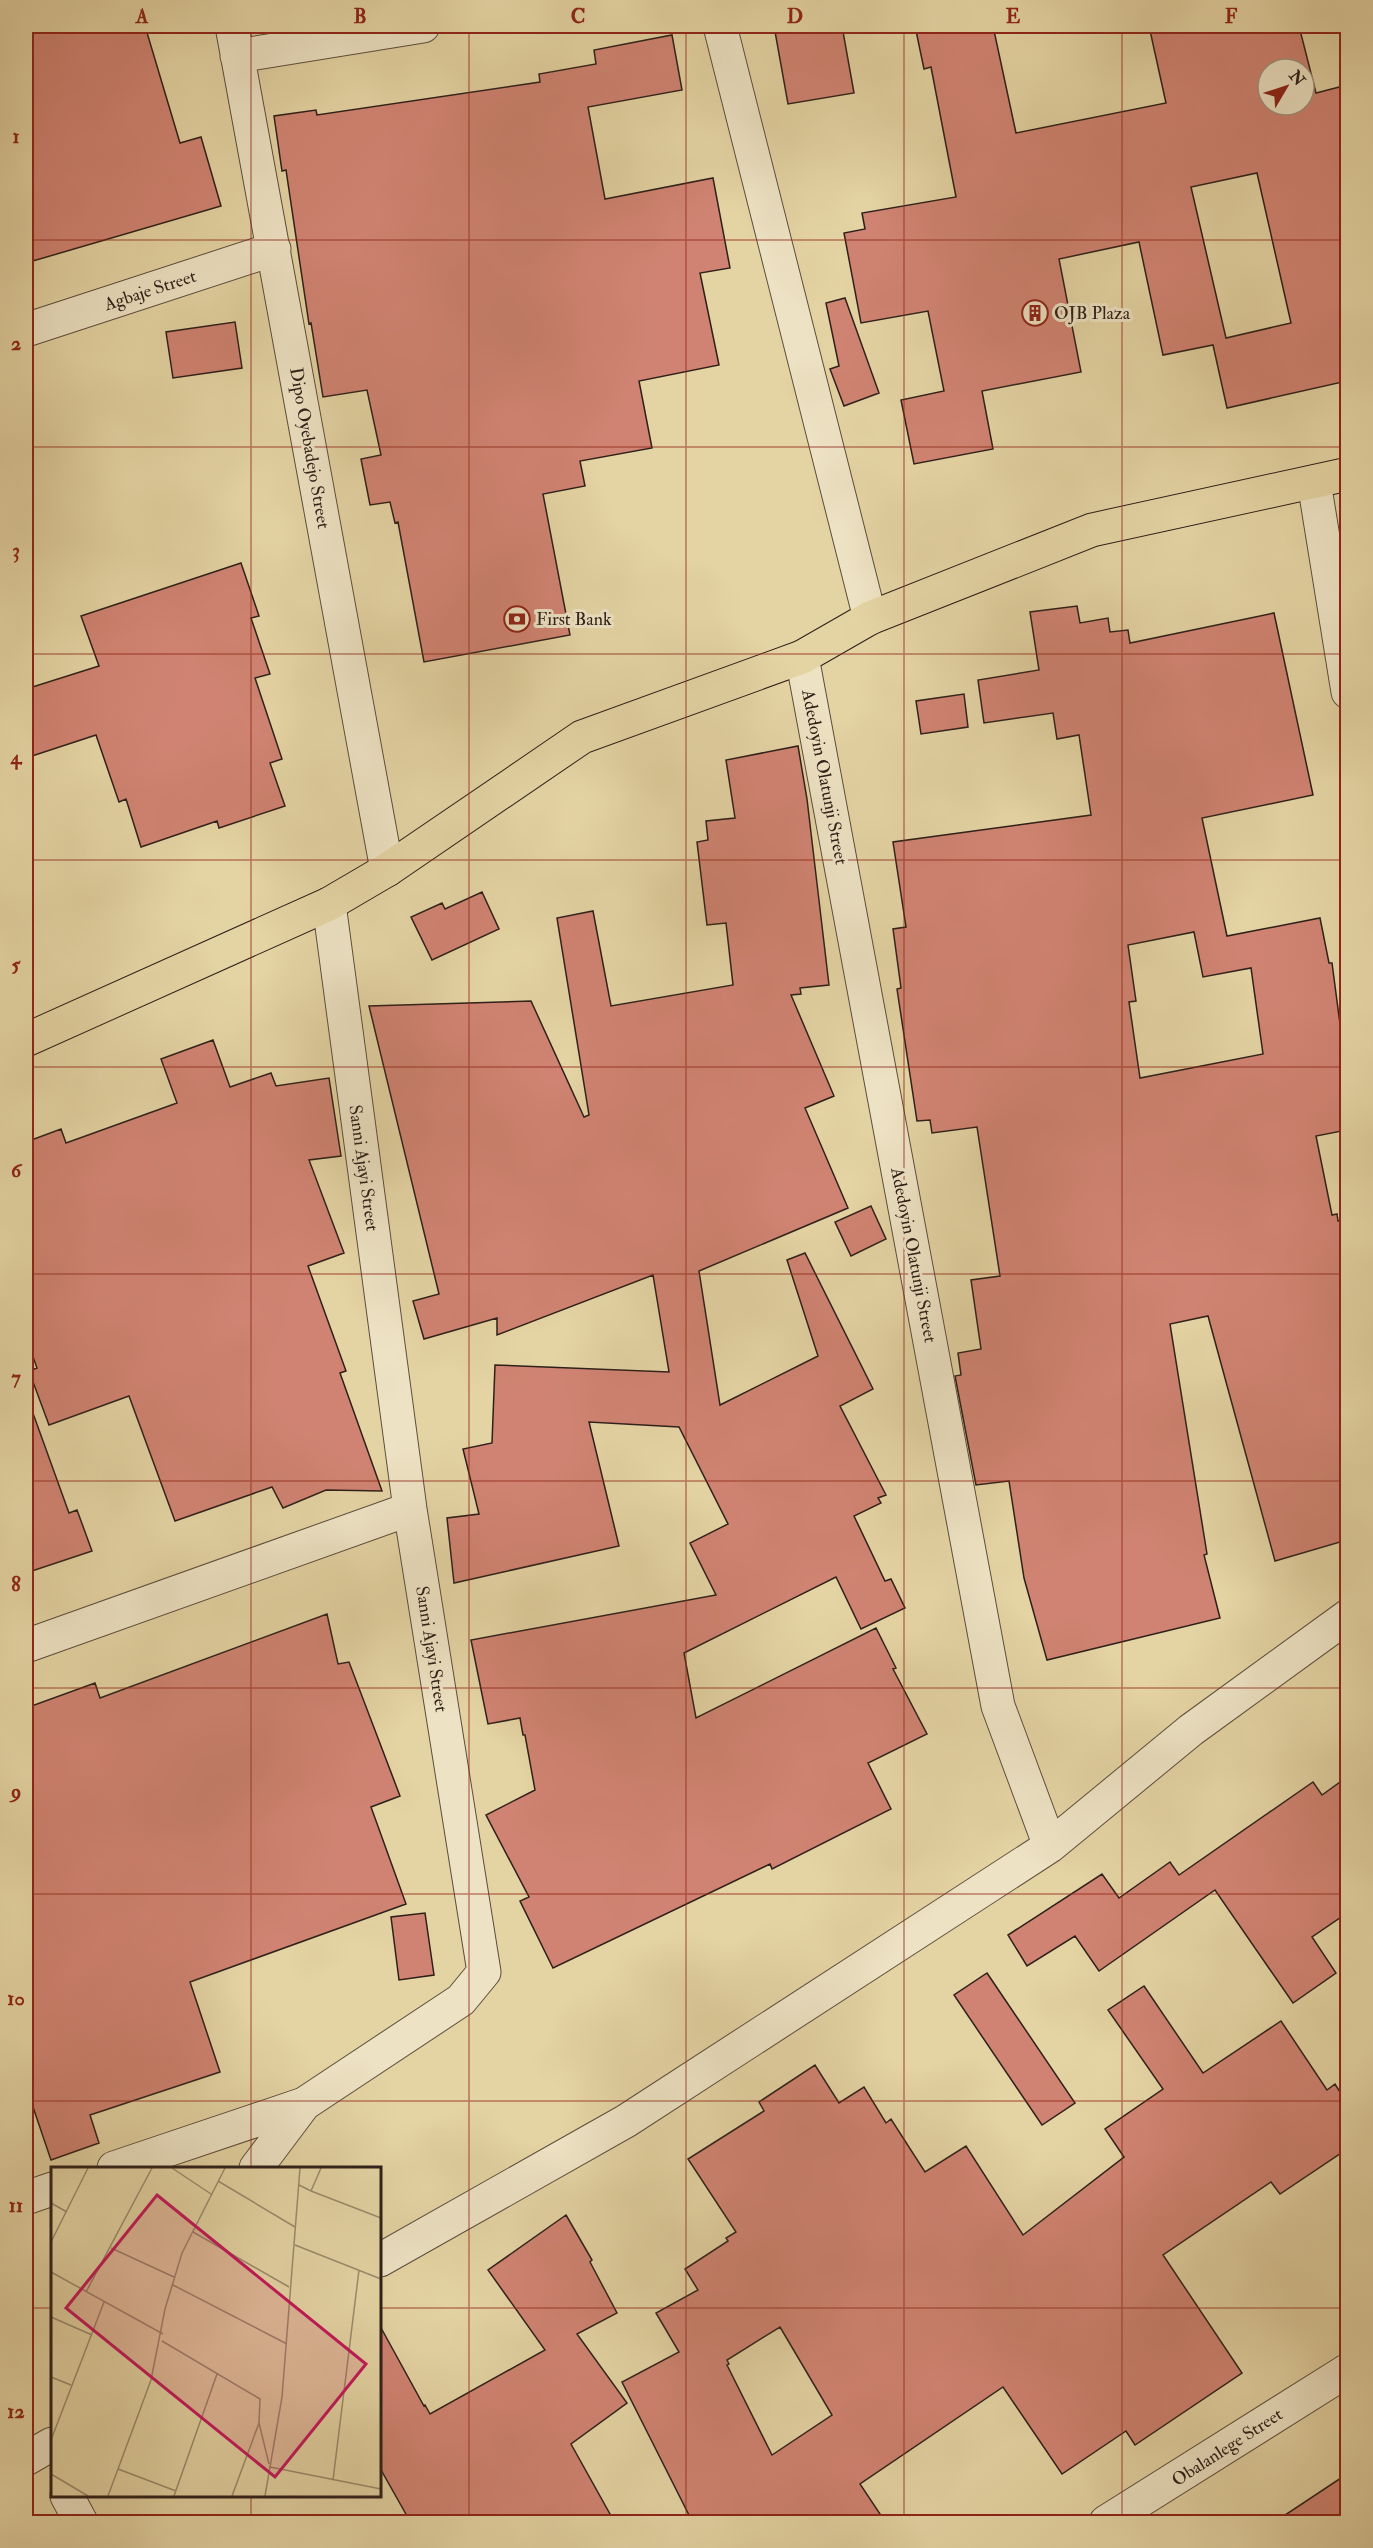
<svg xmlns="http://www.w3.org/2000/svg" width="1373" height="2548" viewBox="0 0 1373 2548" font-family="'IM FELL Double Pica',serif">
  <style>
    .building { fill: #d08372; stroke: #2e201a; stroke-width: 1.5; fill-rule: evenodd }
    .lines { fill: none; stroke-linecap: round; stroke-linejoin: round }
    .minor-casing { stroke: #5c4d3c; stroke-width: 35 }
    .major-casing { stroke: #2e201a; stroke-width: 35 }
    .minor { stroke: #ede2c3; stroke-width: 33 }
    .major { stroke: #e4d3a3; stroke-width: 33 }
    .grid { fill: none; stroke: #8f2418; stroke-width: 1.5; stroke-opacity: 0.55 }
    .labels { text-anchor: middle; stroke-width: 6; stroke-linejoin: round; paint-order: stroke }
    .street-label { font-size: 18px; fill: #2e201a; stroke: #ede2c3 }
    .poi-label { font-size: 18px; fill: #2e201a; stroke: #ede2c3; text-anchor: start }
    .inset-road { fill: none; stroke: #9b8b6c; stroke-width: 1.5 }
    .view { fill: #c2185b; fill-opacity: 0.15; stroke: #c2185b; stroke-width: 3 }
    .inset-edge { fill: none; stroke: #2e201a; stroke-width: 3 }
    .neatline { fill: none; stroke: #8f2418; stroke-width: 2 }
    .grid-label { font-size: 20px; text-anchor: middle; font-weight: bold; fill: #8f2418 }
  </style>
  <rect width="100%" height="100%" fill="#e4d3a3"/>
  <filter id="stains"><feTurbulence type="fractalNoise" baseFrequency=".00333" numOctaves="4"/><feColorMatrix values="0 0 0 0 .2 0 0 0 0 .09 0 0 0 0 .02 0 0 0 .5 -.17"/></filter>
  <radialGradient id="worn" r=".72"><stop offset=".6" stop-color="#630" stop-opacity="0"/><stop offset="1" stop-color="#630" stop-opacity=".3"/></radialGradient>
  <path class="building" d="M 26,26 L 145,26 L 180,143 L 201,137 L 221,206 L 26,263 Z
    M 774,26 L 842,26 L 854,93 L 788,104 Z
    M 915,26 L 993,26 L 1016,133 L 1166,103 L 1149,26 L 1299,26 L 1316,93 L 1347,85 L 1347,381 L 1227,408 L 1213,345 L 1163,355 L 1139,242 L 1059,259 L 1081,372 L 982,391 L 993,449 L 914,464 L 901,400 L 944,391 L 928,311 L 861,323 L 844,233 L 865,229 L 862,213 L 956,197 L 931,67 L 924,69 ZM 1268,69 L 1304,69 L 1304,105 L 1268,105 ZM 1257,173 L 1291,323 L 1226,338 L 1191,187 Z
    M 672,35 L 682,90 L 588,107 L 605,199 L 713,178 L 730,268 L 700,273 L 719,365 L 639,381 L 652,448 L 580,461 L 585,486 L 543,494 L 570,635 L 424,662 L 398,522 L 395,523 L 390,502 L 370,505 L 361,459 L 381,455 L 367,390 L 323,397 L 311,323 L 309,324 L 286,170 L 282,171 L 274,116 L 316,110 L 317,115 L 540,82 L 539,74 L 596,64 L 594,50 Z
    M 845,298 L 879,393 L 844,406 L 830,369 L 839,366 L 826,303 Z
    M 235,322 L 242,368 L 173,378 L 166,332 Z
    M 241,563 L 259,616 L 251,618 L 270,674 L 255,678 L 282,759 L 270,763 L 285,806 L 219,828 L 217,821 L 141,847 L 126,799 L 119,802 L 96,735 L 26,758 L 26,689 L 99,666 L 81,616 Z
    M 1077,606 L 1080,623 L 1108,618 L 1110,632 L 1128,630 L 1130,643 L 1274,613 L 1313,795 L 1202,818 L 1227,936 L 1320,918 L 1329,963 L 1332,963 L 1342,1039 L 1347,1038 L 1347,1130 L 1316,1136 L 1332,1215 L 1337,1214 L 1338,1221 L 1347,1220 L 1347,1540 L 1275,1561 L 1208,1316 L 1170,1324 L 1207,1554 L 1204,1555 L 1220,1618 L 1047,1660 L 1024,1578 L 1009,1481 L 976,1485 L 955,1376 L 961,1375 L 958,1353 L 981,1349 L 971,1280 L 1000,1276 L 977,1127 L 932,1133 L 930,1120 L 917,1121 L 897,989 L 901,988 L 893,929 L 906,927 L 893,842 L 1091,815 L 1079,735 L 1057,739 L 1053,713 L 984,723 L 978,680 L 1039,670 L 1030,612 ZM 1194,932 L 1203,977 L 1251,968 L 1263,1054 L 1140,1078 L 1129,1002 L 1136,1001 L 1128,945 Z
    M 964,694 L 968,727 L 921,734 L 916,701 Z
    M 798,746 L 807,799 L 829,985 L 800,988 L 801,994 L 791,995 L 834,1096 L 805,1108 L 848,1208 L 699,1271 L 720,1405 L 818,1356 L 787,1260 L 805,1253 L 873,1389 L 840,1406 L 886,1495 L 878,1498 L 881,1503 L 854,1516 L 885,1581 L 891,1579 L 905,1608 L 861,1629 L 836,1577 L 684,1653 L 696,1718 L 876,1628 L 896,1668 L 893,1669 L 927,1734 L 868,1763 L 891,1809 L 772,1869 L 770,1864 L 553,1968 L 520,1901 L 529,1897 L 486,1815 L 535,1790 L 525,1735 L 523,1735 L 520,1718 L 488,1724 L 471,1640 L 716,1595 L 690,1543 L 728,1524 L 679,1427 L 589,1422 L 619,1546 L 454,1583 L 447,1518 L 479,1514 L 463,1449 L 492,1443 L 495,1365 L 669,1372 L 653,1275 L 497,1335 L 497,1318 L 424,1339 L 413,1301 L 439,1294 L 369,1006 L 531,1001 L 584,1117 L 589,1115 L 557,918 L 593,911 L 611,1006 L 733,985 L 726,923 L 707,925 L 697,842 L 708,840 L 706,821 L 735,818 L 726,760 Z
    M 482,892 L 499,929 L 432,960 L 411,917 L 442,903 L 445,909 Z
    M 213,1040 L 230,1087 L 271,1073 L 276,1086 L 329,1078 L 341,1156 L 309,1160 L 344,1253 L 308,1266 L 346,1371 L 340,1373 L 382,1491 L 326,1490 L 283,1508 L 272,1487 L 175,1521 L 129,1396 L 49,1425 L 29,1371 L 37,1368 L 26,1337 L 26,1142 L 61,1129 L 66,1143 L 177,1103 L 161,1059 Z
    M 871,1206 L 886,1239 L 851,1256 L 835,1222 Z
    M 30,1405 L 69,1513 L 77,1510 L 92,1551 L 26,1573 L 26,1406 Z
    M 327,1614 L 338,1664 L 349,1662 L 400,1796 L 371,1807 L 406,1904 L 190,1982 L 220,2072 L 90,2115 L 99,2143 L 51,2160 L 33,2107 L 26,2109 L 26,1708 L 95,1683 L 100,1698 Z
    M 1347,1777 L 1347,1913 L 1312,1937 L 1336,1973 L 1293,2003 L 1215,1890 L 1099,1971 L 1075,1936 L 1027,1966 L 1008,1935 L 1102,1874 L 1119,1898 L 1170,1862 L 1179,1875 L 1313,1782 L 1322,1795 Z
    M 425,1913 L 434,1975 L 399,1980 L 391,1917 Z
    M 987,1973 L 1075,2103 L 1042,2125 L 954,1995 Z
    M 1144,1986 L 1203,2073 L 1281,2021 L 1327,2090 L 1335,2084 L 1347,2103 L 1347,2149 L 1280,2194 L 1271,2182 L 1163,2255 L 1242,2373 L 1135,2445 L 1126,2431 L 1062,2474 L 1003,2387 L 860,2484 L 886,2523 L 693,2523 L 622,2382 L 679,2352 L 656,2313 L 698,2290 L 685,2269 L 728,2241 L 726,2238 L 736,2232 L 688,2159 L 764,2111 L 759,2102 L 815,2065 L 839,2103 L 864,2087 L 886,2123 L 891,2119 L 925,2172 L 966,2146 L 1023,2235 L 1124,2157 L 1105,2129 L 1163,2089 L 1108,2010 ZM 780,2327 L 832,2415 L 772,2455 L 727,2365 L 729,2364 L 727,2360 Z
    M 566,2215 L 592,2260 L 590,2262 L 617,2313 L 577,2334 L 627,2403 L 571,2444 L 615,2523 L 411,2523 L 380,2468 L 380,2326 L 424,2406 L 425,2405 L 430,2414 L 545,2350 L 488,2270 Z
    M 1347,2474 L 1347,2523 L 1273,2523 Z"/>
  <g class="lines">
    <g class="minor-casing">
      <path id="minor" d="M 232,26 L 387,870
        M 720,26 L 870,618
        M 237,56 L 423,26
        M 26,330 L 274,249
        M 1314,482 L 1348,692
        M 802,657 L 998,1706 L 1050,1846
        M 26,1646 L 410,1509
        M 114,2168 L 304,2104 L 461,2000 L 484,1972 L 410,1509 L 329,904
        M 256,2168 L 304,2104
        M 26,2198 L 52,2189
        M 380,2260 L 626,2121 L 1050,1846 L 1191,1730 L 1348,1616
        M 26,2459 L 52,2444
        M 67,2496 L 81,2522
        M 1106,2522 L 1348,2370"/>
    </g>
    <g class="major-casing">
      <path id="major" d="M 26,1040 L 329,904 L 387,870 L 582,737 L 802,657 L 870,618 L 1092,530 L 1348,474"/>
    </g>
    <use href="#minor" class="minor"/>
    <use href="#major" class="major"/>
  </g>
  <path class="grid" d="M 251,26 L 251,2168M 469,26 L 469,2522M 686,26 L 686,2522M 904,26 L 904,2522M 1122,26 L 1122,2522M 26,240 L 1348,240M 26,447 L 1348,447M 26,654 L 1348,654M 26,860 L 1348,860M 26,1067 L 1348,1067M 26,1274 L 1348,1274M 26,1481 L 1348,1481M 26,1688 L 1348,1688M 26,1894 L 1348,1894M 26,2101 L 1348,2101M 26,2308 L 52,2308M 380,2308 L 1348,2308M 251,2496 L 251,2522"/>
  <defs>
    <g id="building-ring" transform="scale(1.35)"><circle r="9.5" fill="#ede2c3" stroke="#8f2418" stroke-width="1.5"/><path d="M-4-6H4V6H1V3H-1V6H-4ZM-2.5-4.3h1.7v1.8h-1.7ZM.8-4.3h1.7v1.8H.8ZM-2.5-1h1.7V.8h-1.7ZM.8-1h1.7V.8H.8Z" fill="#8f2418"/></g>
    <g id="bank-ring" transform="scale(1.35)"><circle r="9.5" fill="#ede2c3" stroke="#8f2418" stroke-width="1.5"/><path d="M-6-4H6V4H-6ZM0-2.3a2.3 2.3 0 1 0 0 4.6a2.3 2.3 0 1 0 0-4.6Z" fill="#8f2418"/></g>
  </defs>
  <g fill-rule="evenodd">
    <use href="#building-ring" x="1035" y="313"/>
    <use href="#bank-ring" x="517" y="619"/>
  </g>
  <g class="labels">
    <g class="street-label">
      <text transform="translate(150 290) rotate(-18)" y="6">Agbaje Street</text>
      <text transform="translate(310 448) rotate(80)" y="6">Dipo Oyebadejo Street</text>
      <text transform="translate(825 777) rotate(79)" y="6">Adedoyin Olatunji Street</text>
      <text transform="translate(364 1168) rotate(82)" y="6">Sanni Ajayi Street</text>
      <text transform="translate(914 1255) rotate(79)" y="6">Adedoyin Olatunji Street</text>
      <text transform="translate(432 1649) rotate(81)" y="6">Sanni Ajayi Street</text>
      <text transform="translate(1227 2447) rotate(-33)" y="6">Obalanlege Street</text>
    </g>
    <g class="poi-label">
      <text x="1054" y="319">OJB Plaza</text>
      <text x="536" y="625">First Bank</text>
    </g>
  </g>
  <g transform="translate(51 2167)">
    <rect width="330" height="330" fill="#e4d3a3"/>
    <path class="inset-road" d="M 121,1 L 160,27M 167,14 L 244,60M 248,18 L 260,24 L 270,1M 260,24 L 330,51M 0,36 L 16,45M 142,65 L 238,120M 0,75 L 37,1M 244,78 L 330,112M 60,81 L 123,110M 0,105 L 112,167M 122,118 L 236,177M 35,125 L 101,1M 0,150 L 41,168M 111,174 L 209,232 L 208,256 L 181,329M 0,210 L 20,218M 208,256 L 218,297M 0,273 L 53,135M 219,300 L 330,322M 67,302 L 125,324M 0,307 L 37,329M 282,313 L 308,103M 57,329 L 100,213 L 114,142 L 131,86 L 174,1M 123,329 L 166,207M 214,329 L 231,230 L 249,1"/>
    <path class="view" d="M 106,28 L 315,197 L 224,310 L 15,141 Z"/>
    <rect width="330" height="330" class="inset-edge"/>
  </g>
  <rect width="1373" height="2548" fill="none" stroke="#e4d3a3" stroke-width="66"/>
  <g transform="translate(1286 87) rotate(51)"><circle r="28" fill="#ede2c3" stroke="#a1947f" stroke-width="1.5"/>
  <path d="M0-4.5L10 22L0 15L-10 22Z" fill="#8f2418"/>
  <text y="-9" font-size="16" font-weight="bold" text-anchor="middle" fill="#2e201a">N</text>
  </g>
  <rect x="33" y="33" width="1307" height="2482" class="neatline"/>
  <g class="grid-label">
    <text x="142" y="23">A</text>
    <text x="360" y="23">B</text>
    <text x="578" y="23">C</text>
    <text x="795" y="23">D</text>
    <text x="1013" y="23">E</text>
    <text x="1231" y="23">F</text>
    <text x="16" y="143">1</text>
    <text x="16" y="350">2</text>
    <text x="16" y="557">3</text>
    <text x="16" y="764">4</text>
    <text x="16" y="971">5</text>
    <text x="16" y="1177">6</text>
    <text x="16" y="1384">7</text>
    <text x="16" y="1591">8</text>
    <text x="16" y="1798">9</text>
    <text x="16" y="2005">10</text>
    <text x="16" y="2212">11</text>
    <text x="16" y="2418">12</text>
  </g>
  <rect width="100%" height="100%" filter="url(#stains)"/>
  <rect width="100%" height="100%" fill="url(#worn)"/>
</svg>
